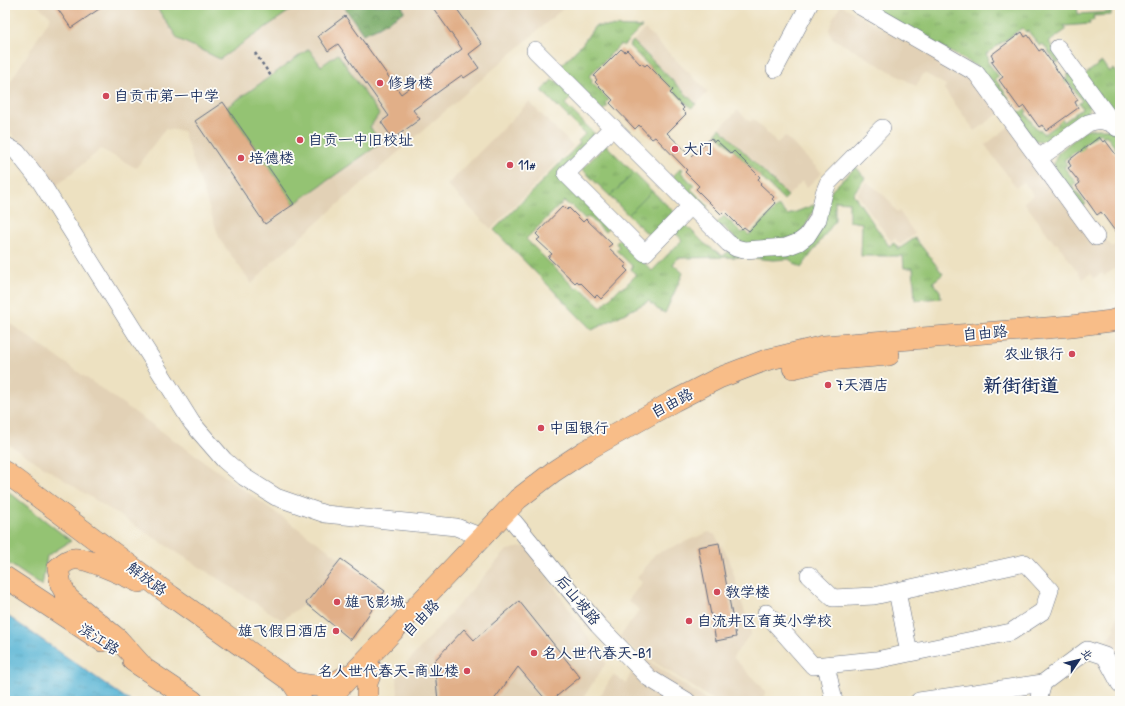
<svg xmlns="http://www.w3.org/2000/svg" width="1125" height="706" viewBox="0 0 1125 706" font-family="'Patrick Hand','LXGW WenKai TC',sans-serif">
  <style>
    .built { fill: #e2d1b6 }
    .grass { fill: url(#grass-tufts); stroke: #587968 }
    .forest { fill: url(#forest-crowns); stroke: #496c62 }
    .park { fill: #94c373; stroke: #587968 }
    .water { fill: url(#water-ripples); stroke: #387299 }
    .building { fill: #e1af88 }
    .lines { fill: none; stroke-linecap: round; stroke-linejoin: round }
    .minor-casing { stroke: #646d81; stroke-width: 18 }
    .major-casing { stroke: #646d81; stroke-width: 22 }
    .path { stroke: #646d81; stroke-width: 2.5; stroke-dasharray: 3 3; stroke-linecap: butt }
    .minor { stroke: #fff; stroke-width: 17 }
    .major { stroke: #f8bd88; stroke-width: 21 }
    .poi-dot { fill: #d1495b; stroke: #fdfcf7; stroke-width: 1.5 }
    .labels { text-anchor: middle; stroke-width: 3.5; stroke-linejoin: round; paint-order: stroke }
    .poi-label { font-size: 15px; fill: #1b2f5e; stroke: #fdfcf7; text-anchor: start }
    .street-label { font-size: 15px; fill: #1b2f5e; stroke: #fdfcf7 }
    .district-label { font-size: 19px; font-weight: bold; fill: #1b2f5e; stroke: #fdfcf7 }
  </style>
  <defs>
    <pattern id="grass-tufts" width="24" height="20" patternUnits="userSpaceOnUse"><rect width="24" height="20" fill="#94c373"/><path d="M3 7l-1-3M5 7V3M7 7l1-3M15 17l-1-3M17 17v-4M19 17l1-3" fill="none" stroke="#789f62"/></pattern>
    <pattern id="forest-crowns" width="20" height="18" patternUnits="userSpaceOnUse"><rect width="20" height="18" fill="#77a965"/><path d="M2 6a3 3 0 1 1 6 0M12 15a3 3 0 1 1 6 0" fill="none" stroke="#618a56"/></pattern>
    <pattern id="water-ripples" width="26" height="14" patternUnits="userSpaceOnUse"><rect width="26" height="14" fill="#56b4d4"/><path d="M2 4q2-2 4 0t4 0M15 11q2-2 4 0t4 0" fill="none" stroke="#4693af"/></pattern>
  </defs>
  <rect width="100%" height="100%" fill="#fdfcf7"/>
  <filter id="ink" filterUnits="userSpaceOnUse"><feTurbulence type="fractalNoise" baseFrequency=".025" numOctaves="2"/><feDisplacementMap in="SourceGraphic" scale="8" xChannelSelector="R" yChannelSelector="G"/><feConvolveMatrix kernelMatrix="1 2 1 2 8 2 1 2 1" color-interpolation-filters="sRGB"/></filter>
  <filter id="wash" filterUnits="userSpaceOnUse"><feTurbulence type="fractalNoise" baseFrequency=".012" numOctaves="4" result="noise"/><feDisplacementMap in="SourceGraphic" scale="16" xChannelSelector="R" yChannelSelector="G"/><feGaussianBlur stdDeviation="0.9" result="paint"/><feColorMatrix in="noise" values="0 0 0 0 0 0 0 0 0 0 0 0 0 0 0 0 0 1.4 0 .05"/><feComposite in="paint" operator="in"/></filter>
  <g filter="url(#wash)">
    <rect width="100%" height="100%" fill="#ede1c1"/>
    <path class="built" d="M 37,5 L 567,5 L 272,262 L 252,284 L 220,240 L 183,131 L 165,129 L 136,168 L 101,149 L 56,186 L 7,128 L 5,121 L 5,90 L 51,17 Z
      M 841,5 L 955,70 L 966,63 L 1001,112 L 975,131 L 944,89 L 946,85 L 924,73 L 916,86 L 832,38 L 829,29 L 833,21 L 832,20 Z
      M 645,29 L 708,92 L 696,104 L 633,41 Z
      M 529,102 L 573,146 L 491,229 L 447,185 Z
      M 738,110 L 750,122 L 753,119 L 777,143 L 785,136 L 822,173 L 807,187 L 802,181 L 788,196 L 720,128 Z
      M 1011,125 L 1098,245 L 1106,240 L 1112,247 L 1118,243 L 1120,245 L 1120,265 L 1104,276 L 1102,273 L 1094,278 L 1091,273 L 1083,279 L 1057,243 L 1055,244 L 1024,202 L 1033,195 L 1024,182 L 1016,187 L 985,145 Z
      M 866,181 L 887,198 L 897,212 L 899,211 L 915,234 L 900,245 L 895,238 L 891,241 L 857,194 Z
      M 5,320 L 341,559 L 306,603 L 282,620 L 5,442 Z
      M 709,532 L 715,535 L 729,558 L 751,633 L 733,657 L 766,692 L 763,701 L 715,701 L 618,639 L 640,610 L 628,601 L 642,582 L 637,578 L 655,554 Z
      M 526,546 L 606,663 L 581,701 L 398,701 L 397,674 L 507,550 Z
      M 1120,597 L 1120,699 L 1092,657 L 1114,631 Z
      M 640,655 L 708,701 L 597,701 L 613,675 L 626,683 Z"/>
    <path class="grass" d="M 866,5 L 1077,5 L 1078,14 L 1111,12 L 1111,15 L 1093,16 L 1094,20 L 1089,21 L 1090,24 L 1064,26 L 1067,29 L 1049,42 L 1062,60 L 1057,63 L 1043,44 L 1040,46 L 1028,31 L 1026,32 L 1022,28 L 986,54 L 989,59 L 987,61 L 999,77 L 995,79 L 1009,98 L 1003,103 L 976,66 Z
      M 595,26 L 642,27 L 623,46 L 621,44 L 589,76 L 593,80 L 591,82 L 609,100 L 606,103 L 608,106 L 602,111 L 561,66 L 583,43 Z
      M 633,41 L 696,104 L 691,108 L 629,46 Z
      M 1102,62 L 1109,72 L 1113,69 L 1120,78 L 1120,124 L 1084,75 Z
      M 1071,72 L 1090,106 L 1086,117 L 1049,142 L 1034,140 L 1011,115 L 1018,111 L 1019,113 L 1025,109 L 1027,112 L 1025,113 L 1038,131 L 1041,130 L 1044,134 L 1059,123 L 1056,120 L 1053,107 L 1064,122 L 1082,108 L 1079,103 L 1082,101 L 1068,82 L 1061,87 L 1059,84 L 1068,78 L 1066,76 Z
      M 552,80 L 556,81 L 574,95 L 565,104 L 595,134 L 558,176 L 610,227 L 605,232 L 588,216 L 585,219 L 571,205 L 570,206 L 564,201 L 526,239 L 576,289 L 579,287 L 582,290 L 583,290 L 601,307 L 621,287 L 623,288 L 636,275 L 631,269 L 633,267 L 616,250 L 619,247 L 616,243 L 621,238 L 652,271 L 682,240 L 673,230 L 684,223 L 705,244 L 723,256 L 730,250 L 794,251 L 833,189 L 856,167 L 865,178 L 853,194 L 889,246 L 894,243 L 899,249 L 915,238 L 943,274 L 933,282 L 940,291 L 941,298 L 915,300 L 913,268 L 904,268 L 903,256 L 861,256 L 862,223 L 849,221 L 849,202 L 835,201 L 835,221 L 801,268 L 789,259 L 773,260 L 743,257 L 678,258 L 673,264 L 683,273 L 665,313 L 657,309 L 649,301 L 592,330 L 494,230 L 580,143 L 578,141 L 585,134 L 542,91 Z
      M 720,128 L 788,196 L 784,200 L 716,133 Z
      M 1087,129 L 1112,129 L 1120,140 L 1120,150 L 1118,152 L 1106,135 L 1103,137 L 1100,133 L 1083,145 L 1085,149 L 1080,153 L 1078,150 L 1064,160 L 1067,165 L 1064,167 L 1076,183 L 1072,186 L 1086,204 L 1080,209 L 1055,170 L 1054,163 L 1058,153 Z
      M 606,145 L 634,173 L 610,196 L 582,169 Z
      M 681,168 L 683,170 L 681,172 L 694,186 L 691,189 L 708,206 L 703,211 L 670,179 Z
      M 652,191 L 674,212 L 655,234 L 650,236 L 628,215 Z
      M 814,205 L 816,206 L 800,236 L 749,245 L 738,241 L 723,226 L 720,229 L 716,224 L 724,216 L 742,233 L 745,231 L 749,235 L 778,206 L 788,215 Z"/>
    <path class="forest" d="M 343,5 L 402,5 L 404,12 L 379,27 L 363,34 Z"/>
    <path class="park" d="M 155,5 L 298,5 L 220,59 L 178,39 Z
      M 309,49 L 321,66 L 338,54 L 379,114 L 370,127 L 381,143 L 294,204 L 227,107 Z
      M 634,173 L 652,191 L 628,215 L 610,196 Z
      M 5,489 L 71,541 L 47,556 L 42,586 L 5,561 Z"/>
    <path class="water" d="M 5,614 L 130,701 L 5,701 Z"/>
    <g id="blocks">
      <path class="building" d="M 55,5 L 105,5 L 71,28 Z
        M 431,5 L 454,5 L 482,44 L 469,54 L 479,68 L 464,78 L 462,75 L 413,110 L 420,119 L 393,139 L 381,122 L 389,116 L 338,44 L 328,51 L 318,36 L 345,16 L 401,94 L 462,49 Z
        M 1022,32 L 1025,37 L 1028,35 L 1039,51 L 1042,49 L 1078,100 L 1075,102 L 1078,108 L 1046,131 L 1042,125 L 1039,127 L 1024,106 L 1020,109 L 999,80 L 1003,77 L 991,61 L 994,60 L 991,55 Z
        M 621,49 L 625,52 L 627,50 L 640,64 L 641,63 L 645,66 L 647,64 L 673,90 L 670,93 L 684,108 L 682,110 L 686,114 L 667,133 L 691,156 L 711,138 L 714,142 L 716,140 L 731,154 L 734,151 L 760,177 L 758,179 L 761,183 L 760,184 L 774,197 L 772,199 L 776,203 L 749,231 L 744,227 L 742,229 L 724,211 L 721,214 L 696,189 L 699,186 L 685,172 L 687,170 L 655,137 L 652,139 L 639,125 L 635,129 L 610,103 L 613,100 L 595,82 L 597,80 L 594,76 Z
        M 223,102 L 294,204 L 265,224 L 195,121 Z
        M 1099,137 L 1103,142 L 1105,140 L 1120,160 L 1120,238 L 1101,212 L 1097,215 L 1085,198 L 1076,186 L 1080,183 L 1068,168 L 1071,166 L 1068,161 Z
        M 563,206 L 567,210 L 569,208 L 583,222 L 586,219 L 612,244 L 608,247 L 627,265 L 624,267 L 628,271 L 601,299 L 597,295 L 595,297 L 581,283 L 580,284 L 577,281 L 575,283 L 548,257 L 552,254 L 537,240 L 540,238 L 536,234 Z
        M 719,543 L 736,637 L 716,641 L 698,547 Z
        M 341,559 L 385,591 L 351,640 L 306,603 Z
        M 519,601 L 580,677 L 551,701 L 547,701 L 518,667 L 493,701 L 438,701 L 434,661 L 464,629 L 474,640 Z"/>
    </g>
  </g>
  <g filter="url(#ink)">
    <use href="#blocks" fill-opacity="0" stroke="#646d81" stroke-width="1"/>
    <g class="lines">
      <g class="minor-casing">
        <path id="minor" d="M 858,5 L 976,73 L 1096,237
          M 1058,48 L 1115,126
          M 535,50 L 728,243 L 736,248 L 744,250 L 786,247 L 799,242 L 807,236 L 818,219 L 824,193 L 828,183 L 882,128
          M 775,69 L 809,5
          M 613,127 L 566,174 L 645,253 L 691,206
          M 5,145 L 17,152 L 40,181 L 192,423 L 224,460 L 244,477 L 276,497 L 325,514 L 456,527 L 482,537
          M 1039,158 L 1088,123 C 1099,119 1108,120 1117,128
          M 514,522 L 598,625 L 649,678 L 687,701
          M 897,591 L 909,653
          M 766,613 L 813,666 L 876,660 L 1011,632 L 1043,611 L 1050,590 L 1025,563 L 874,596 L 833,598 L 809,575
          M 826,665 L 834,701
          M 919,701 L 1043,683
          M 1038,701 L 1043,683 L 1087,650 L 1105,656 L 1120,684"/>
      </g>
      <g class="major-casing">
        <path id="major" d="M 793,368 L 828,360 L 889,355
          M 5,472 L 171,596 L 292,682
          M 5,577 L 102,641
          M 139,582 C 125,576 91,559 77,559 C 69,558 64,563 58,568 L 61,585 L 68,598 L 118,639 L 145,669
          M 133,661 L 193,701
          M 301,701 L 299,693 L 292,682 C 304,685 321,688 333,683 C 338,681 343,678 348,675
          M 327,701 L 518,499 L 553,472 L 585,451 L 674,401 L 719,378 L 766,360 L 824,346 L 1071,326 L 1111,321 L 1120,318
          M 367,701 L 367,683 L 372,670"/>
      </g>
      <path class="path" d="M 255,53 L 271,76"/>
      <use href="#minor" class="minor"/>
      <use href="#major" class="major"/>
    </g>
  </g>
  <g class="poi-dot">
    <circle cx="380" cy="83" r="4"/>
    <circle cx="106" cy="96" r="4"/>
    <circle cx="300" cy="140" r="4"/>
    <circle cx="675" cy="149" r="4"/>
    <circle cx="241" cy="158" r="4"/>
    <circle cx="510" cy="165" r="4"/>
    <circle cx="1072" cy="354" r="4"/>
    <circle cx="828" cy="385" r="4"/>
    <circle cx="541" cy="428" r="4"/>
    <circle cx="717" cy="592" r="4"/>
    <circle cx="337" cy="602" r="4"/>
    <circle cx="689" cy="621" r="4"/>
    <circle cx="336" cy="631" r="4"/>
    <circle cx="534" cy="653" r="4"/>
    <circle cx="467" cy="671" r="4"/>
  </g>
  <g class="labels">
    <g class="poi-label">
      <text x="388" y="88">修身楼</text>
      <text x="114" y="101">自贡市第一中学</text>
      <text x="308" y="145">自贡一中旧校址</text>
      <text x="683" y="154">大门</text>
      <text x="249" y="163">培德楼</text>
      <text x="518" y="170">11#</text>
      <text x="1064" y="359" text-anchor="end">农业银行</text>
      <text x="836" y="390">7天酒店</text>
      <text x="549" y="433">中国银行</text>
      <text x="725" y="597">教学楼</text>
      <text x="345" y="607">雄飞影城</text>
      <text x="697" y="626">自流井区育英小学校</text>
      <text x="328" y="636" text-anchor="end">雄飞假日酒店</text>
      <text x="542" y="658">名人世代春天-B1</text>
      <text x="459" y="676" text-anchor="end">名人世代春天-商业楼</text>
    </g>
    <g class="street-label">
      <text transform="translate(985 333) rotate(-5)" y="5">自由路</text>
      <text transform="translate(672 403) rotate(-28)" y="5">自由路</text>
      <text transform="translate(147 579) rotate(37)" y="5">解放路</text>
      <text transform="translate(578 600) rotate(50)" y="5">后山坡路</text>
      <text transform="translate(421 618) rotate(-46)" y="5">自由路</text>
      <text transform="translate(99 639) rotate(33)" y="5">滨江路</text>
    </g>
    <g class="district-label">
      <text x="1021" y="392">新街街道</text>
    </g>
  </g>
  <rect width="1125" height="706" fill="none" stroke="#fdfcf7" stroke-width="20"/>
  <g transform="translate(1079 660) rotate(55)" stroke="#fdfcf7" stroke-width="3" paint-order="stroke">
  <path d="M0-3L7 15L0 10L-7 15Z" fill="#1b2f5e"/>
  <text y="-6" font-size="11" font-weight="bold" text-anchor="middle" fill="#1b2f5e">北</text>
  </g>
</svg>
